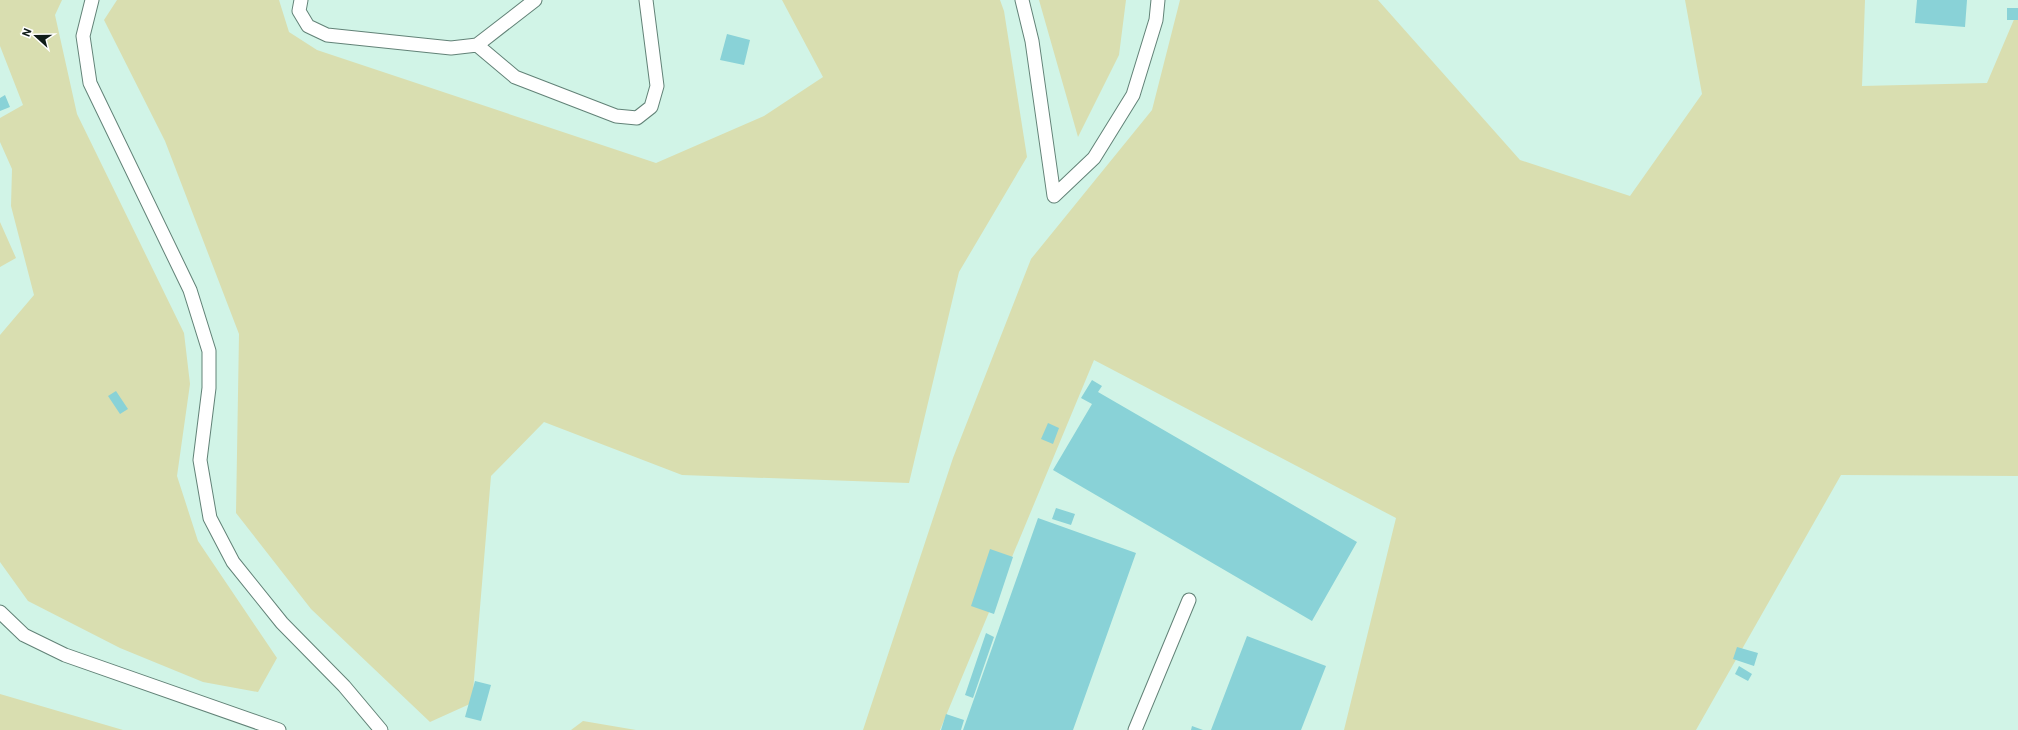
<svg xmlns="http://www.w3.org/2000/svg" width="2018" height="730" viewBox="0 0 2018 730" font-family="Roboto,sans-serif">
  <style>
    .green { fill: #d9deb0 }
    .building { fill: #89d2d7 }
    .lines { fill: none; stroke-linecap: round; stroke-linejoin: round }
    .service-casing { stroke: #628277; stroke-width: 15 }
    .service { stroke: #fff; stroke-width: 13 }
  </style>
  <rect width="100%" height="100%" fill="#d1f4e7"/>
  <path class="green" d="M 0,0 L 62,0 L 55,15 L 77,114 L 184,333 L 190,384 L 177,476 L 198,541 L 277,658 L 258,692 L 203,682 L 120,648 L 28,601 L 0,562 L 0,335 L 34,295 L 11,206 L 12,169 L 0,142 L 0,118 L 23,105 L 0,46 Z
    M 117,0 L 279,0 L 289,32 L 317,50 L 656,163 L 764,116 L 823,77 L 782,0 L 1000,0 L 1004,11 L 1027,157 L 959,272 L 909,483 L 682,475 L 544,422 L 491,476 L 472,703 L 430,722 L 311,609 L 236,513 L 239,334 L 165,141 L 104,20 Z
    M 1039,0 L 1126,0 L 1119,55 L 1078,137 Z
    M 1180,0 L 1378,0 L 1520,160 L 1630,196 L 1702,94 L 1685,0 L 1865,0 L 1862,86 L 1987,83 L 2018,10 L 2018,476 L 1841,475 L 1696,730 L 1344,730 L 1396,518 L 1094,360 L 940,730 L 863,730 L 953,458 L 1031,259 L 1152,110 Z
    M 0,222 L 16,258 L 0,267 Z
    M 0,694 L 123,730 L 0,730 Z
    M 583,721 L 636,730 L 571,730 Z"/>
  <path class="building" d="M 1917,0 L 1967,0 L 1965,27 L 1915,23 Z
    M 2007,8 L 2018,8 L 2018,20 L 2007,20 Z
    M 727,34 L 750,40 L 744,65 L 720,60 Z
    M 5,95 L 10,107 L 0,111 L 0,98 Z
    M 1092,380 L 1102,386 L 1098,392 L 1357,542 L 1312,621 L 1053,470 L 1092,404 L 1081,398 Z
    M 116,391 L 128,409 L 120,414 L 108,396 Z
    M 1048,423 L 1059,428 L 1053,444 L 1041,439 Z
    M 1056,508 L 1075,514 L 1071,525 L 1052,519 Z
    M 1038,518 L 1136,553 L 1073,730 L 963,730 Z
    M 990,549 L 1013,557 L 994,614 L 971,606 Z
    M 986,633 L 994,637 L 973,698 L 965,695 Z
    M 1247,636 L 1326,666 L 1301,730 L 1211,730 Z
    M 1737,647 L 1758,653 L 1754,666 L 1733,659 Z
    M 1739,666 L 1752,674 L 1748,681 L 1735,674 Z
    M 475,681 L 491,685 L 481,721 L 465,717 Z
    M 946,714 L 964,720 L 961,730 L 941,730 Z
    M 1192,726 L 1203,730 L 1191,730 Z"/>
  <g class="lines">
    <g class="service-casing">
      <path id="service" d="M 92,0 L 83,36 L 90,83 L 190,290 L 209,351 L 209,388 L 200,460 L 210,518 L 233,562 L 282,623 L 344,686 L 381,730
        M 301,0 L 299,11 L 308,26 L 327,35 L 451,48 L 477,45 L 535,0
        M 1022,0 L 1032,41 L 1054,196 L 1094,158 L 1133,95 L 1156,20 L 1158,0
        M 477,45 L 515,77 L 616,116 L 637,118 L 651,107 L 657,86 L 646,0
        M 0,612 L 24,635 L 65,655 L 279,730
        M 1135,730 L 1189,600"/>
    </g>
    <use href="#service" class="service"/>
  </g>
  <g transform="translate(36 36) rotate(291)" stroke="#ffffff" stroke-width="3" paint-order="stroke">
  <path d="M0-3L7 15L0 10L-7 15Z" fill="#0f1c18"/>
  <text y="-6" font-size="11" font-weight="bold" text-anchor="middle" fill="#0f1c18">N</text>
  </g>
</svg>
